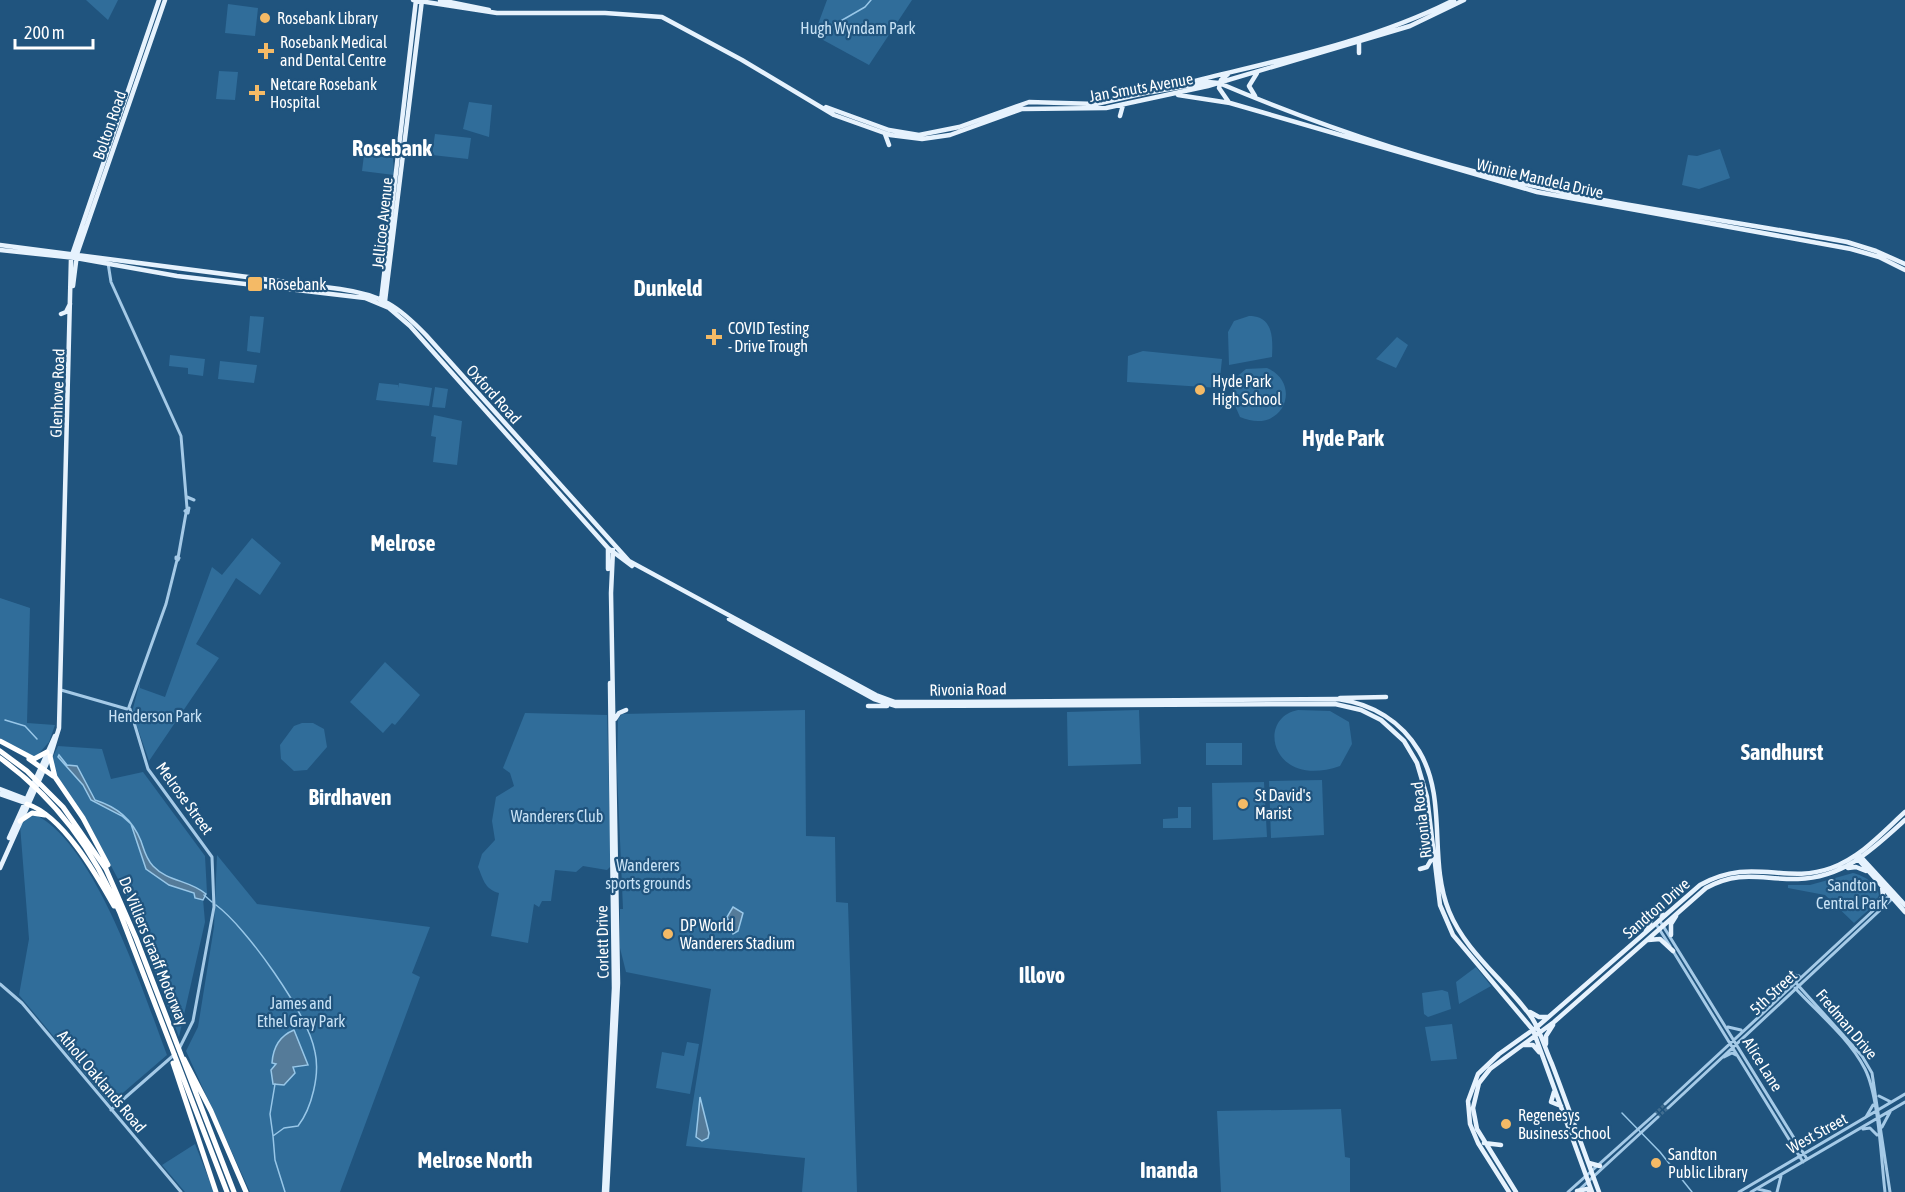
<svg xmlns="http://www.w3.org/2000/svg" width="1905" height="1192" viewBox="0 0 1905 1192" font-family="'Asap Condensed',sans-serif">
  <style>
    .green { fill: #306d9a }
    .water { fill: #557b99; stroke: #98c7e8; stroke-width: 1.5 }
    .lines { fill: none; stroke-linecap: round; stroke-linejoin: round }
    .stream { stroke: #98c7e8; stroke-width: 1.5 }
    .minor-tunnel { stroke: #416e91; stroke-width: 3; stroke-dasharray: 3 1.5; stroke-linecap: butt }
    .minor { stroke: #a5cae7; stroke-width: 3 }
    .major { stroke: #e6f2fd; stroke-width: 4.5 }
    .highway { stroke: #fff; stroke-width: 5 }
    .poi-dot { fill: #f4ba66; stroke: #20547e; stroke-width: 2 }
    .labels { text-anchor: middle; stroke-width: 4.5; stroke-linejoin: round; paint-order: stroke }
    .poi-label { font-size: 16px; fill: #fff; stroke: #20547e; text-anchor: start }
    .park-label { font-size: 16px; fill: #c8e2f5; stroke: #20547e }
    .street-label { font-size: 16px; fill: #fff; stroke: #20547e }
    .district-label { font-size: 22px; font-weight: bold; fill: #fff; stroke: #20547e }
  </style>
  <rect width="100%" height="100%" fill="#20547e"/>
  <path class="green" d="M 86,0 L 118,0 L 108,20 Z
    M 827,0 L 912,0 L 869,65 L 814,35 Z
    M 228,4 L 258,8 L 255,36 L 225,33 Z
    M 219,71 L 238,72 L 235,100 L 216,99 Z
    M 469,102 L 492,105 L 489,137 L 463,129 Z
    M 435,134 L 471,138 L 468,159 L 432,155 Z
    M 1720,149 L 1730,178 L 1699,189 L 1682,185 L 1688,155 L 1697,156 Z
    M 364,155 L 393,158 L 394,175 L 362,171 Z
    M 250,316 L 264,317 L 260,353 L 247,351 Z
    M 1249,316 C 1273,316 1273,337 1272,357 L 1229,365 L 1228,332 L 1234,321 Z
    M 1397,337 L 1408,345 L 1396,368 L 1376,359 Z
    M 1143,351 L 1222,359 L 1219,388 L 1127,382 L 1128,356 Z
    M 170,355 L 205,359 L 203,376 L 188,374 L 188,368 L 169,366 Z
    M 220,361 L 257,365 L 254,383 L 218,379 Z
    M 1267,368 C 1303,383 1284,436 1240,417 L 1233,401 L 1233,380 L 1246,369 Z
    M 379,383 L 398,385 L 398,388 L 399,383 L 432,388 L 429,406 L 376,400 Z
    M 435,387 L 448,389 L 445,408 L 432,407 Z
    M 434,415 L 462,421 L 457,465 L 433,462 L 436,437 L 431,436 Z
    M 252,538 L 281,563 L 260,595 L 236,578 L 196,644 L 219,658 L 149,761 L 132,712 L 140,682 L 140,688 L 165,697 L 212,567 L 222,575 Z
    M 0,598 L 30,608 L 27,723 L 55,725 L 49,742 L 35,758 L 0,738 Z
    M 385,662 L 420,695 L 395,725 L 392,723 L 383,733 L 350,702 Z
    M 805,710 L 806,836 L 835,837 L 836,902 L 848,903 L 857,1192 L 802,1192 L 805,1158 L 686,1146 L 711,989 L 626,972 L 620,948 L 620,909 L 623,909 L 617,771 L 618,719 L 622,714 Z
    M 1139,710 L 1141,764 L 1068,766 L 1067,712 Z
    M 1298,710 L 1330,711 L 1349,722 L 1352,744 L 1340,766 C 1272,790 1255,718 1298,710 Z
    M 525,713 L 607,715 L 611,866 L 607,870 L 583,866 L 576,872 L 555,870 L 551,901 L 542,901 L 539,907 L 534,904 L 528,943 L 491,936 L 499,893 C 484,889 483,878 478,867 L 482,854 L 495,840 L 492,821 L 496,797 L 514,786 L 510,773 L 503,768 Z
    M 302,723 L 313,723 L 324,729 L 327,747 L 307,770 L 294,771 L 281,759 L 280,745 L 294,726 Z
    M 1206,743 L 1242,743 L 1242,765 L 1206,765 Z
    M 58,746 L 102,749 L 111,779 L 143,772 L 205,856 L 207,893 L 203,899 L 205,922 L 179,1037 L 127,896 L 91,828 L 56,776 L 52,759 Z
    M 1322,780 L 1324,835 L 1271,838 L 1269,781 Z
    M 1264,782 L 1267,837 L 1213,840 L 1212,783 Z
    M 1178,807 L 1191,807 L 1191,828 L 1163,828 L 1163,819 L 1178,818 Z
    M 36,815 C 97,846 143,992 167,1055 L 110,1104 L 19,995 L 29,939 L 20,825 L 27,818 Z
    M 217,855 L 257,904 L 430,927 L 412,973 L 420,977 L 340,1192 L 250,1192 L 186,1051 L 198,1027 L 214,927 Z
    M 1853,873 C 1864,876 1877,883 1879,895 L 1874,905 L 1854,923 L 1825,895 L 1788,888 L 1788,885 L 1810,885 Z
    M 1476,967 L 1491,986 L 1459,1004 L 1456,982 Z
    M 1442,990 L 1448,992 L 1451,1009 L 1428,1017 L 1424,1014 L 1422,993 Z
    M 1452,1024 L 1457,1059 L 1431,1061 L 1425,1027 Z
    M 687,1042 L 699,1044 L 690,1094 L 656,1088 L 662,1052 L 684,1056 Z
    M 1341,1109 L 1345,1157 L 1350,1158 L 1350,1192 L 1221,1192 L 1217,1111 Z
    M 195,1144 L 214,1192 L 185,1192 L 162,1165 Z"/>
  <path class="water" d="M 59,755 L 67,765 L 77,766 L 95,800 C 117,807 132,819 141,841 C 144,850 146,859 153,866 C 168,882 190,880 206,894 L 203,900 L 195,898 L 194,893 L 169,885 L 146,869 L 131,824 L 122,816 L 91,800 L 83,785 L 58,757 Z
    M 733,907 L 743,913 L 738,931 L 733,934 L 727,917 Z
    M 294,1030 L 308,1065 L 293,1067 L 295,1073 L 284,1085 L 273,1084 L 271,1070 L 276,1064 L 272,1063 C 273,1048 279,1036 294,1030 Z
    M 700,1097 L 709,1133 L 708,1138 L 702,1141 L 696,1137 Z"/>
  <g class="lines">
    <path class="stream" d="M 832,26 L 865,7 L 871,0
      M 5,720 L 25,726 L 37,739
      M 204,895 L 212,902
      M 216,905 C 246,927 308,1014 315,1052 C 320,1074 312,1108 298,1126 L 284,1128 L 273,1136 L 275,1160 L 285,1192
      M 1622,1113 L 1660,1152 L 1692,1192
      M 273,1136 L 270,1114 L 275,1084"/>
    <path class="minor-tunnel" d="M 1655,1114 L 1665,1104
      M 1658,1117 L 1668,1108"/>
    <path class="minor" d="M 108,263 L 111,282 L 181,436 L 187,508
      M 187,497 L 194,500
      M 185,511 L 189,508 L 188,513
      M 176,557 L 179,558 L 178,560 L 176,559 Z
      M 178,558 L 186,513
      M 61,690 L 127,709
      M 129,707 L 166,604 L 177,560
      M 130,709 L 148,769 L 212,857 L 214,907 L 193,1021 L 179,1049
      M 1660,921 L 1807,1159
      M 1656,924 L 1670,946
      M 1673,951 L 1803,1162
      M 1789,974 L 1799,976
      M 1786,977 L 1787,988
      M 1796,983 L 1862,1056 L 1872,1073 L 1890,1192
      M 0,984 L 22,1003 L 181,1192
      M 1795,988 C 1818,1013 1849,1038 1865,1069 C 1879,1097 1881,1159 1885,1192
      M 1728,1027 L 1741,1030
      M 1724,1057 L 1732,1053 L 1736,1055
      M 1879,1096 L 1891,1102
      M 1665,1104 L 1890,895
      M 1668,1108 L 1893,898
      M 111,1110 L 175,1054
      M 1866,1117 L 1873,1105
      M 1882,1127 L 1890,1112
      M 1863,1129 L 1870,1128 L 1877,1135
      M 1580,1189 L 1658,1117
      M 1758,1189 L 1770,1192
      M 1568,1192 L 1655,1114
      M 1739,1192 L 1905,1094
      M 1751,1192 L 1905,1102
      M 1777,1192 L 1781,1176"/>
    <path class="major" d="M 413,0 L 497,13 L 605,13 L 662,17 L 742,60 L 834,115 L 890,135 L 922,139 L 950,135 L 1022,109 L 1106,108 L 1208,86 L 1410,26 L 1464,0
      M 440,0 L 489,10
      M 1359,53 L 1359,42
      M 1182,84 C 1274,61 1369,43 1454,0
      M 1152,92 L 1208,82 L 1219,83 C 1313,123 1413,157 1512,181 C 1622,207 1735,221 1847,242 L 1876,251 L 1905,264
      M 1178,95 L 1230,103 L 1537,192 L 1851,249 L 1879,257 L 1905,270
      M 1255,96 L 1249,86 L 1257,73
      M 1228,101 L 1219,88 L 1221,80 L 1228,74
      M 826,107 L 889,130 L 919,135 L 959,127 L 1029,102 L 1096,104 L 1154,91
      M 1120,116 L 1123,105
      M 885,134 L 889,145
      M 1560,182 L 1561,192
      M 0,245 L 340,289 C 382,295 398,306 426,335 L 629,561 L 876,695 L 895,702 L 952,702 L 1338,699 C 1372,704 1401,721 1419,751 C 1448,799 1428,860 1449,911 C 1466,953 1506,981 1532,1018 C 1541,1032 1545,1049 1552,1064 C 1568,1106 1583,1149 1599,1192
      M 0,250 L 76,258 L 177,276 L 365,298 L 389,308 L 410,326 L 608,548 L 632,566
      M 73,286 L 77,254 L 165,0
      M 381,301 L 416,0
      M 385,301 L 422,0
      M 61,314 L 66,312 L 70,304
      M 608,548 L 608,569
      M 729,619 L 874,699 L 896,706 L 1335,704 L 1361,710 L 1381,720 L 1404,741 L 1417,763 L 1427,797 L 1440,905 L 1453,935 L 1533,1030 L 1592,1192
      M 1340,698 L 1386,697
      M 868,706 L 887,706
      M 615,719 L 619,713 L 626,710
      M 0,789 L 26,799
      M 0,794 L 26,803
      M 9,838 L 55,736
      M 1860,856 L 1905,905
      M 1857,858 L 1905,912
      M 0,868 L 51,754 L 59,728 L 71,258 L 159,0
      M 1848,868 L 1856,867 L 1866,871
      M 1420,869 L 1427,867 L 1431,860
      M 1878,906 L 1883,896 L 1882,886
      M 1652,913 L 1664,915
      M 1646,931 L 1650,925 L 1650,917
      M 1671,935 L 1671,924 L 1676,916
      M 1648,940 L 1660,939 L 1673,951
      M 1530,1012 L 1539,1017 L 1547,1017
      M 1546,1044 L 1546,1036 L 1553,1025
      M 1524,1045 L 1533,1045 L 1539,1052
      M 1554,1092 L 1551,1102 L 1561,1106
      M 1484,1143 L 1501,1145
      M 1589,1163 L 1600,1166
      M 1577,1191 L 1587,1189 L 1591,1192
      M 604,1192 L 614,988 L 610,683
      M 607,1192 L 618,983 L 611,593 L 613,550
      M 1509,1192 L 1478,1143 L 1470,1124 L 1468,1101 L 1478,1074 L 1499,1054 L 1537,1027 L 1700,885 C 1752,856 1784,885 1831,868 C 1861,857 1882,833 1905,812
      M 1516,1192 L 1477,1129 L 1473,1108 L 1479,1083 L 1490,1069 L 1554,1022 L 1706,888 C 1741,869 1762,880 1798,879 C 1844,878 1873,849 1905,820"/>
    <path class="highway" d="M 0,741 L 34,759 L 47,752
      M 0,751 L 27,771 L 63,807 L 106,869 L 136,938 L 234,1192
      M 50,756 L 55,777 L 83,818 L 108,865
      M 0,758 C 55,798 94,850 120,913 L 227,1192
      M 29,759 L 53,776
      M 27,804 C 63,816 96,874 114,906
      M 20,821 L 32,813 L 45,815
      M 184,1059 L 211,1111 L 246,1192
      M 173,1063 L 216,1192"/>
  </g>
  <g class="poi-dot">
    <circle cx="265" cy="18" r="6"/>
    <path d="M263 42h6v6h6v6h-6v6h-6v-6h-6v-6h6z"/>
    <path d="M254 84h6v6h6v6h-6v6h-6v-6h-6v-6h6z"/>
    <rect x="247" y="276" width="16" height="16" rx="3"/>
    <path d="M711 328h6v6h6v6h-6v6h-6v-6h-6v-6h6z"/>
    <circle cx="1200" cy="390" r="6"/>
    <circle cx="1243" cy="804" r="6"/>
    <circle cx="668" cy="934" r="6"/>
    <circle cx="1506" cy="1124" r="6"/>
    <circle cx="1656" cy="1163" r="6"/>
  </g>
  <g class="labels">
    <g class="poi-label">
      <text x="277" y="24">Rosebank Library</text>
      <text x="280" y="48">Rosebank Medical<tspan x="280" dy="18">and Dental Centre</tspan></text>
      <text x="270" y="90">Netcare Rosebank<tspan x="270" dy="18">Hospital</tspan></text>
      <text x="268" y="290">Rosebank</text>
      <text x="728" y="334">COVID Testing<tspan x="728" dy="18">- Drive Trough</tspan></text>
      <text x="1212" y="387">Hyde Park<tspan x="1212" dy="18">High School</tspan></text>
      <text x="1255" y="801">St David's<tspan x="1255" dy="18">Marist</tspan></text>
      <text x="680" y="931">DP World<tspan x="680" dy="18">Wanderers Stadium</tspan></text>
      <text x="1518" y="1121">Regenesys<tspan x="1518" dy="18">Business School</tspan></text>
      <text x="1668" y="1160">Sandton<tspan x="1668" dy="18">Public Library</tspan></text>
    </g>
    <g class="park-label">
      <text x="858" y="34">Hugh Wyndam Park</text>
      <text x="155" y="722">Henderson Park</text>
      <text x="557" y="822">Wanderers Club</text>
      <text x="648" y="871">Wanderers<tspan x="648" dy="18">sports grounds</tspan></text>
      <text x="1852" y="891">Sandton<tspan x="1852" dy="18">Central Park</tspan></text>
      <text x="301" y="1009">James and<tspan x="301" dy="18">Ethel Gray Park</tspan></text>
    </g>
    <g class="street-label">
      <text transform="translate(1141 87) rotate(-10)" y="6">Jan Smuts Avenue</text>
      <text transform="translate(109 125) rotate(-71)" y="6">Bolton Road</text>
      <text transform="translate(1540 178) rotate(13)" y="6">Winnie Mandela Drive</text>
      <text transform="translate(382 223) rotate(-84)" y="6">Jellicoe Avenue</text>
      <text transform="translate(57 393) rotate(-88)" y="6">Glenhove Road</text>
      <text transform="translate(494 394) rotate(48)" y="6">Oxford Road</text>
      <text transform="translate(968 689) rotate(-1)" y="6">Rivonia Road</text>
      <text transform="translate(185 798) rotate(54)" y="6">Melrose Street</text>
      <text transform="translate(1421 820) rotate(-97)" y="6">Rivonia Road</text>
      <text transform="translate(1656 908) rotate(-41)" y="6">Sandton Drive</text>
      <text transform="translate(602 942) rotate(-91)" y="6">Corlett Drive</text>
      <text transform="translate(154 951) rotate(68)" y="6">De Villiers Graaff Motorway</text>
      <text transform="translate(1773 992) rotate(-43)" y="6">5th Street</text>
      <text transform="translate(1847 1024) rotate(50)" y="6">Fredman Drive</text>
      <text transform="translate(1763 1064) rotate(58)" y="6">Alice Lane</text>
      <text transform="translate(102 1081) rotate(50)" y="6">Atholl Oaklands Road</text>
      <text transform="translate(1817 1133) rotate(-29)" y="6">West Street</text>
    </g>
    <g class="district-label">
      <text x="392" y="156">Rosebank</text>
      <text x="668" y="296">Dunkeld</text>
      <text x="1343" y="446">Hyde Park</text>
      <text x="403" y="551">Melrose</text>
      <text x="1782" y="760">Sandhurst</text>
      <text x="350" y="805">Birdhaven</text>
      <text x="1042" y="983">Illovo</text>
      <text x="475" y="1168">Melrose North</text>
      <text x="1169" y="1178">Inanda</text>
    </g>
  </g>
  <path d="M15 39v9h78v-9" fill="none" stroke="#ffffff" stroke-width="3"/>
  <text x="24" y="39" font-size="18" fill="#ffffff" stroke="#20547e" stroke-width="4.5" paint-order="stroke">200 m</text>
</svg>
